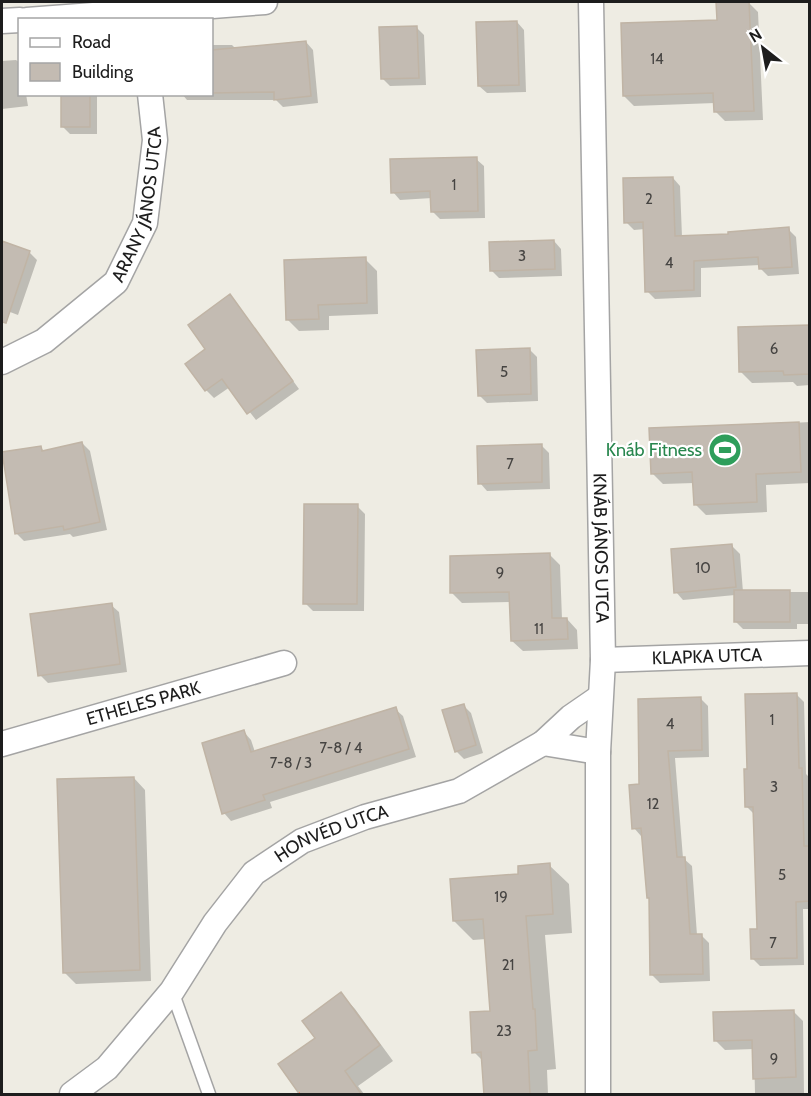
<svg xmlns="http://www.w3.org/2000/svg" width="811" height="1096" font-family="Cabin,sans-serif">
  <rect width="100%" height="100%" fill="#eeece3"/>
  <path fill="#0003" d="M748,2L758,12L763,120L725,121L715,111V103L634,106L624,96L718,22Z
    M517,22L524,30L526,92L487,93L479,86Z
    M417,28L424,35L426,85L390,86L382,78Z
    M306,42L313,50L318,103L283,107L276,100H187L182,94H212V45H232L236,49Z
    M16,60L20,63V94H26L28,106L2,109V61Z
    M62,94H97V134H70L62,126Z
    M476,159L484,166L485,218L440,219L432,211V198L400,200L393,192Z
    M673,178L680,186L682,237L730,235L788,229L796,237L799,274L768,276L761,269L760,265L701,268V297L655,299L647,291L645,229L634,230L626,222Z
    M554,241L561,249L562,276L499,278L491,270Z
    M2,243L29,252L37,260L18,315L2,309Z
    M365,259L377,271L378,314L329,316V330L299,331L287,319Z
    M237,304L299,389L256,420L230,387L214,398L206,390L207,350Z
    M810,326V385L797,386L793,382L752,383L741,372Z
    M529,349L537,357L538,401L487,403L479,395Z
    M810,422V483L766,485L767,512L706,515L695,504L694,483L663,484L652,473L651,430Z
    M82,443L90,451L107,530L73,537L70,534L24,541L16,533L41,448L45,452Z
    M541,445L549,453L550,489L487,491L480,483Z
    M357,506L365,514L364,611H313L305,603Z
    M732,546L740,554L743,592H810V624H797V629H743L735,621V595L683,600L676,592Z
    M549,554L560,565L562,619H567L577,630L578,649L523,651L512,641L511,602L462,603L452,593Z
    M111,605L119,612L127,672L48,683L40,675Z
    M796,694L804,702L806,774L809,777L810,909H803L804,965L760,966L752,958L759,930L755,815L747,807L749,771Z
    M700,698L708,706L709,757L675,758L683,858L692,866L697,935H701L709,943L710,981L660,983L652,975L650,899L644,836H641L634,828L641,785Z
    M464,706L471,713L483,753L464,759L456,751Z
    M395,709L403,716L416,757L270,802L272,808L231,821L224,813L244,732L251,740L255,752Z
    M134,778L145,790L151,981L76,984L64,972Z
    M549,865L569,884L572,933L545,935L556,1069L547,1070L548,1094H485L483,1061L474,1052L491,1013L486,939L473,940L454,921L520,876Z
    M341,994L355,1009L393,1061L358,1086L364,1094H302L317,1038Z
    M793,1011L803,1021L804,1094H755L754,1049L725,1050L716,1041Z"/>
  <path fill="#c3bbb2" stroke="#c0b4a5" stroke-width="1.5" d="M716,2H749L754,111L714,112L713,93L623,96L621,23L717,20Z
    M517,21L519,85L478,86L476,22Z
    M417,26L419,78L381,79L379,27Z
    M306,41L311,96L274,100V92L212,93V50Z
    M61,94H90V127H61Z
    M477,157L478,211L431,212L430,191L391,193L390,159Z
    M673,177L675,236L728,234V232L789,227L792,267L759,269L758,257L694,261V290L645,292L643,222L624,223L623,178Z
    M554,240L555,269L490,271L489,242Z
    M2,241L30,251L6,323L2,322Z
    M366,257L367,303L318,305L319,319L286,320L284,260Z
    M230,294L293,381L247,414L222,379L205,391L185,364L205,349L188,325Z
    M810,325V374L784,375L783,371L739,372L738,327Z
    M530,348L531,394L478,396L476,350Z
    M799,422L801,472L756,474L757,502L694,505L692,472L651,474L649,428Z
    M82,442L100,522L64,530L63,526L15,534L2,452L41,446L42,451Z
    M542,444V482L478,484L477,446Z
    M304,504H358L357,604H303Z
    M732,544L736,587L674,593L671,549Z
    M550,553L552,618H567L568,639L511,641L509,592L450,593V556Z
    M734,590H790V622H734Z
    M112,603L120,664L38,676L30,614Z
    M797,693L799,768H802L804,846H810V901L796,902L797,958L751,959L750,929H757L753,807H745L744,769H747L745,694Z
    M701,697L702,750L668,751L677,857H685L690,934H702L703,974L650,975L649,898H647L641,828L632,829L629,785L639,784L638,699Z
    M464,704L476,745L455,752L442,710Z
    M396,707L409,749L263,795L265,800L222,814L202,743L244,730L251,752Z
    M134,777L140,970L63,973L57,779Z
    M550,863L553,914L526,916L533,1009H535L537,1050L528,1051L530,1095H484L481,1052L472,1053L470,1012L490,1011L483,919L453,921L450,879L518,874V866Z
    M341,992L380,1045L345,1071L362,1095H300L278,1064L315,1038L302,1021Z
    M794,1010L796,1077L753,1079L752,1040L714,1041L713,1012Z"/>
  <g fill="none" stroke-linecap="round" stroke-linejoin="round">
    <g stroke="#a4a4a4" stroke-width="15">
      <path id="service" d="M172,991L209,1094"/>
    </g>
    <g stroke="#a4a4a4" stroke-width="27">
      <g id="minor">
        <path id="s1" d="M591,2L603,660L598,752V1094"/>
        <path d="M27,20L265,2"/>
        <path d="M2,21L20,20"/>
        <path id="s2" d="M2,362L44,341L116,282L145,223L155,140L150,94"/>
        <path id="s3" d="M603,660L810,653"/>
        <path d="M543,743L598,752"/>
        <path id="s4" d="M2,744L284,663"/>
        <path id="s5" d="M72,1094L107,1068L172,991L215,923L254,873L302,841L365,817L459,791L543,743L571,717L600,697"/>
      </g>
    </g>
    <path stroke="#f88b69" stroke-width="4" stroke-dasharray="3 3" stroke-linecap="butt" d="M299,1094H300"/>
    <use href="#service" stroke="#fff" stroke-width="12"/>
    <use href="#minor" stroke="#fff" stroke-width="24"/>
  </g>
  <defs>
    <g id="stadium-disc" transform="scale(1.725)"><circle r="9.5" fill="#2e9e5b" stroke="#fff"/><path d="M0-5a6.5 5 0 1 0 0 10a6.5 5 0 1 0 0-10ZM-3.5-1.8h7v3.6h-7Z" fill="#fff"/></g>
  </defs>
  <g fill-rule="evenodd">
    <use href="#stadium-disc" x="725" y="450"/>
  </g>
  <g text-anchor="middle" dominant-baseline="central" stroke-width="4.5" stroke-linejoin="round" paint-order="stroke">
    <g font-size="15" fill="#464442">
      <text x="657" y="59">14</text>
      <text x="454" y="185">1</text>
      <text x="649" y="199">2</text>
      <text x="522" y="256">3</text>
      <text x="669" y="263">4</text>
      <text x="774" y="349">6</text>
      <text x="504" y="372">5</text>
      <text x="510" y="464">7</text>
      <text x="703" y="568">10</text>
      <text x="500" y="573">9</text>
      <text x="539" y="629">11</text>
      <text x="772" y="720">1</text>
      <text x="670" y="724">4</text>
      <text x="341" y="748">7-8 / 4</text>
      <text x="291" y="763">7-8 / 3</text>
      <text x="774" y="787">3</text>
      <text x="653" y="804">12</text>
      <text x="782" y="875">5</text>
      <text x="501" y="897">19</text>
      <text x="773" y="943">7</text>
      <text x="508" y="965">21</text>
      <text x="504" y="1031">23</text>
      <text x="774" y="1059">9</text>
    </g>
    <g font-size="18" fill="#1d1d1d" stroke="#fff">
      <text stroke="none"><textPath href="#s2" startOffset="222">ARANY JÁNOS UTCA</textPath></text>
      <text stroke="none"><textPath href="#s1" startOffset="546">KNÁB JÁNOS UTCA</textPath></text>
      <text stroke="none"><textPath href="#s3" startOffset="104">KLAPKA UTCA</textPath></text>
      <text stroke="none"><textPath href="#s4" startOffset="147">ETHELES PARK</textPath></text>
      <text stroke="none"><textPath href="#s5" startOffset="376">HONVÉD UTCA</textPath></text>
    </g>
    <g font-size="18" fill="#27864d" stroke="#fff" text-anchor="end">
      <text x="702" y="450">Knáb Fitness</text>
    </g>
  </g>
  <rect width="811" height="1096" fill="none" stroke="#1d1d1d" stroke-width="6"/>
  <rect x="18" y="18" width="195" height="78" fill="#ffffff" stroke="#a5a5a5" stroke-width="1.5"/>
  <rect x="30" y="38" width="30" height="9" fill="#ffffff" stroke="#a5a5a5" stroke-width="1.5"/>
  <text x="72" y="48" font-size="18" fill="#1d1d1d">Road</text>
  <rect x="30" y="63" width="30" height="18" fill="#c3bbb2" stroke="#a5a5a5" stroke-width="1.5"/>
  <text x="72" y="78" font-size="18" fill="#1d1d1d">Building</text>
  <g transform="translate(763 48) rotate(329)" stroke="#ffffff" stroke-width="4.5" paint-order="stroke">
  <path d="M0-4.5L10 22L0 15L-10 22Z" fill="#1d1d1d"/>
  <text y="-9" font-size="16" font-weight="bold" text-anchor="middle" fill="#1d1d1d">N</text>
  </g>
</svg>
